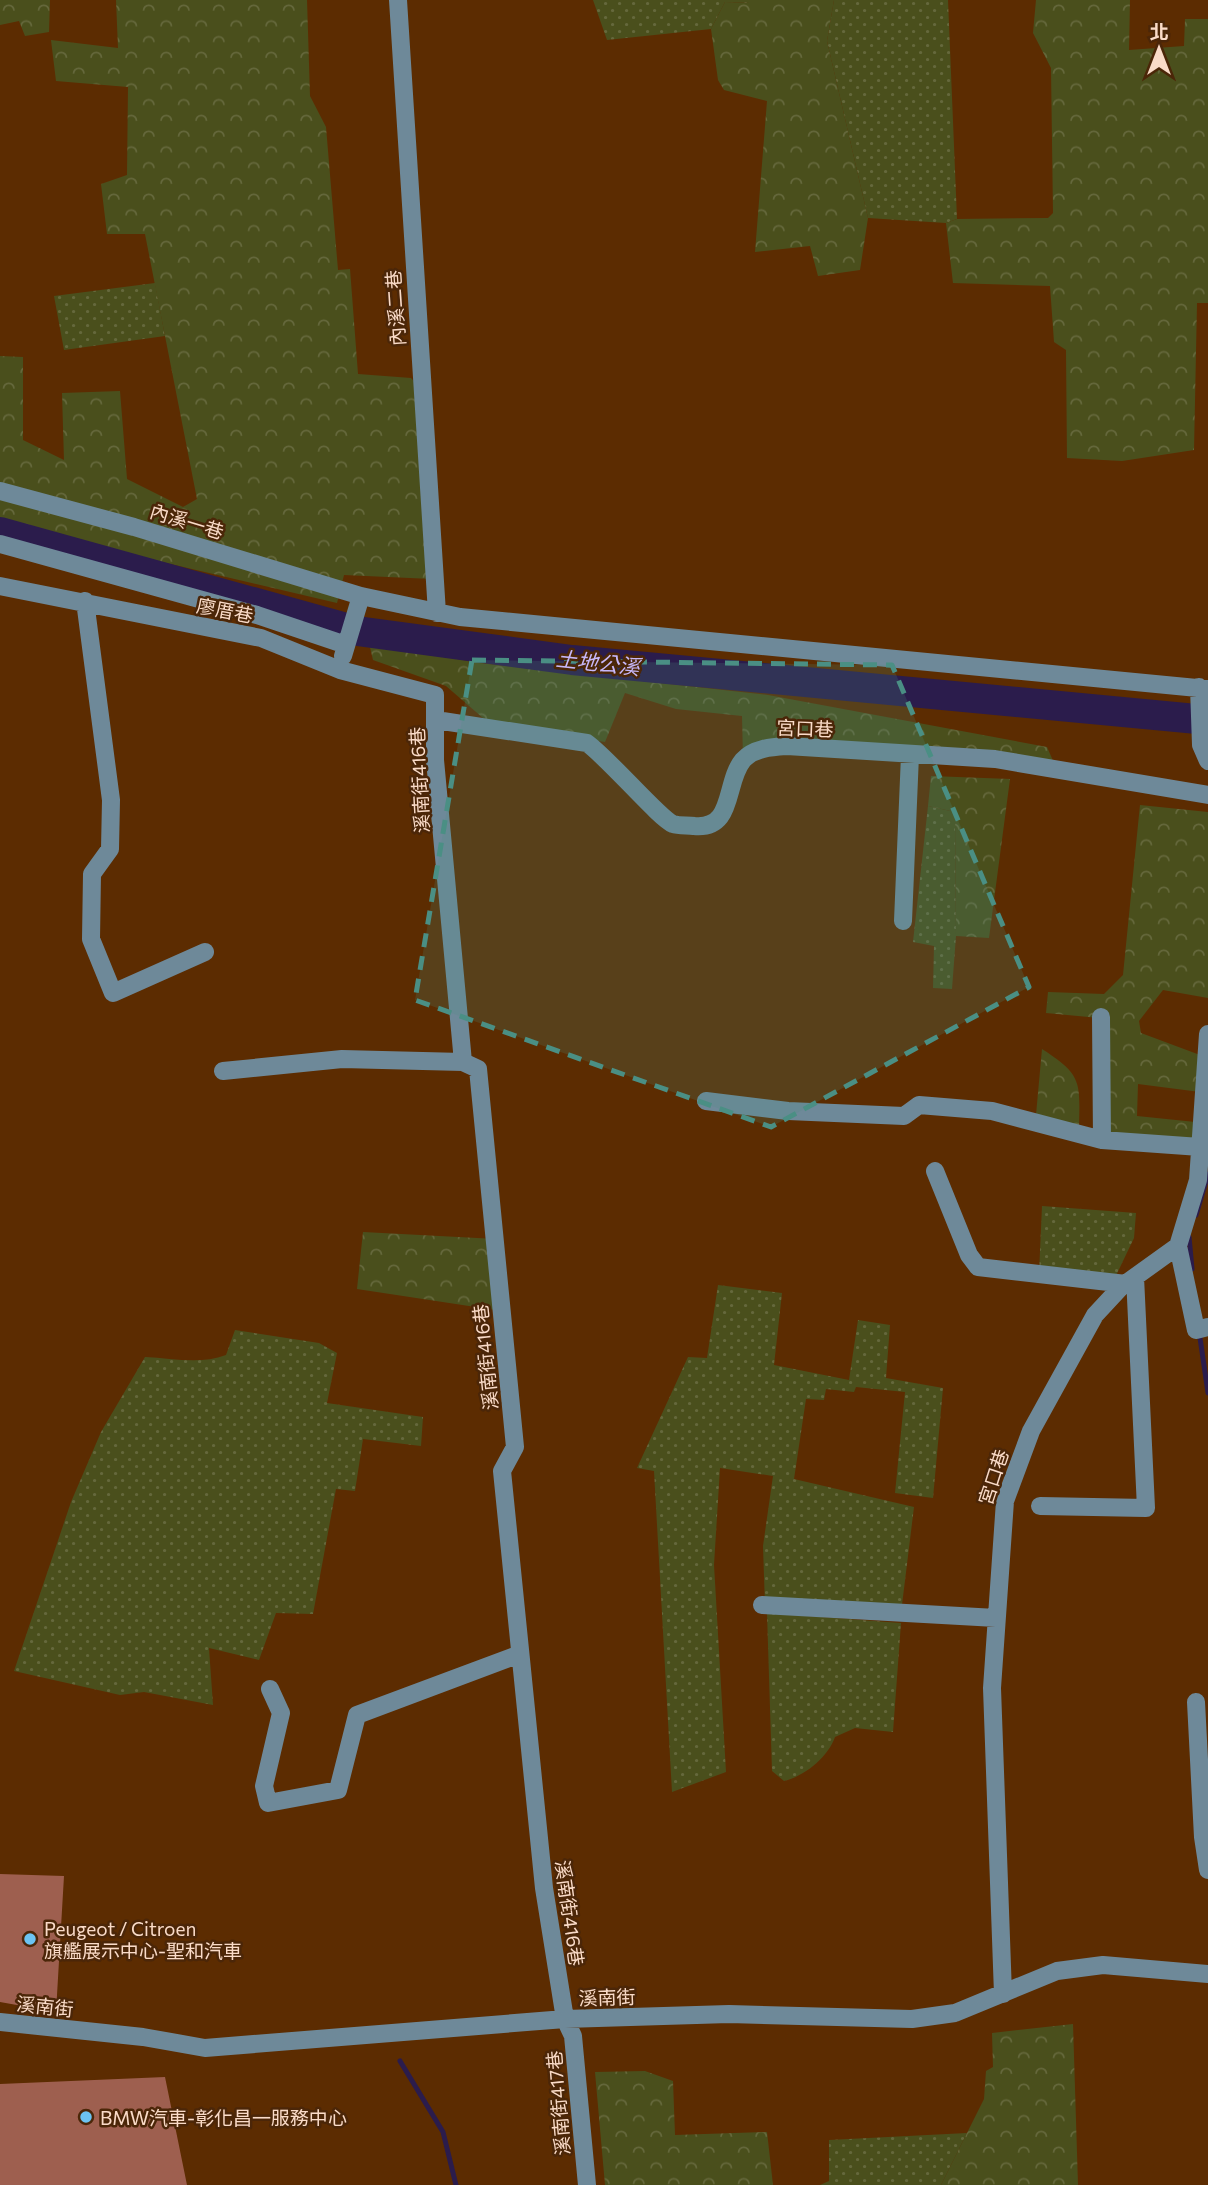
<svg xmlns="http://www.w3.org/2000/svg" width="1208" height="2185" font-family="Commissioner,'Noto Sans TC',sans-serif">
  <defs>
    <pattern id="grass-dots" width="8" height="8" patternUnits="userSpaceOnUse" patternTransform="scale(1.75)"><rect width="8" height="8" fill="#4a4f1c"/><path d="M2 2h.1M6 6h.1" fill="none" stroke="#65683c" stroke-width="1.8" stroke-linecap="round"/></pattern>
    <pattern id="forest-crowns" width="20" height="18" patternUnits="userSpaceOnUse" patternTransform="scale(1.75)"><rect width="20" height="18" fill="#4a4f1c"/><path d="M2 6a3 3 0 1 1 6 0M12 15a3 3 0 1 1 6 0" fill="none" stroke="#65683c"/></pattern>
  </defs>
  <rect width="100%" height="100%" fill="#5c2c01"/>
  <path fill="url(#grass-dots)" d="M593,0H750V3L725,2L711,29L607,40Z
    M834,0H948L957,219L946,223L868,218L827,41Z
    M155,283L165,336L64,350L54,296Z
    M928,806L955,812L956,936L952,989L933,988L934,946L913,942Z
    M1042,1206L1136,1213L1134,1238L1112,1284L1039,1274Z
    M718,1285L782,1293L774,1365L849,1380L858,1320L890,1325L886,1378L943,1388L933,1498L895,1493L905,1392L856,1387L854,1392L826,1389L824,1400L806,1399L794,1479L914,1507L901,1613L765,1606L763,1546L773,1476L720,1468L714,1565L726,1772L672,1792L654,1471L637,1468L688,1357L707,1358Z
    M235,1330L319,1343L337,1353L327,1403L423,1417L421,1446L363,1439L355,1491L336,1489L313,1614L276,1613L259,1660L209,1648L213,1705L144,1692L120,1695L14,1671L71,1502L101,1432L145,1357C172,1358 200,1365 226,1355Z
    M767,1613L901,1623L893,1732L855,1728L835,1737C828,1757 805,1776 784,1781L772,1771Z
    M967,2133L941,2185H820L829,2181V2140Z"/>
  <path fill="url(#forest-crowns)" d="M0,0H50L49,32L25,36L19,21L0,25Z
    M116,0H307L310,96L326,127L338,270L350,269L358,374L411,378L423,391L432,579L344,575L337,603L0,524V356L23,357V440L64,460L62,393L120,391L127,479L183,507L197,499L145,234H107L101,184L127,175L128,87L56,81L51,40L118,48Z
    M750,0H834L827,41L868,218L860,270L818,276L810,246L755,252L767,101L724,90L718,80L711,29L725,2L749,3Z
    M1036,0H1130L1129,50L1184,46L1185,19H1208V303H1197L1194,450L1122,461L1067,458L1066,350L1054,342L1050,286L953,283L946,223L957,219L1048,218L1053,213L1051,68L1033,33Z
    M369,643L479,663L768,695L1047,747L1054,763L786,738L743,758L742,716L676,709L625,693L605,742L503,727L483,718L446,686L373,660Z
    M931,776L1010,779L989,938L956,936L955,812L928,806Z
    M1140,805L1208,812V998L1163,990L1139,1021L1141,1033L1208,1058V1093L1138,1084L1137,1116L1205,1123L1203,1140L1109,1136L1110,1092L1104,1068L1110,1019L1046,1013L1048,992L1104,994L1123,975Z
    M1042,1049C1082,1075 1080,1081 1079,1127L1036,1115Z
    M363,1232L496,1239L502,1311L357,1289Z
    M1073,2024L1078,2185H941L984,2099L986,2071L993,2067L992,2033Z
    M645,2071L673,2081L675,2135L767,2132L773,2185H605L595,2072Z"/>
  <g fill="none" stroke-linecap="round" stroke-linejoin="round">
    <path stroke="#2b1c4c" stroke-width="5" d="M1196,1215L1208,1174
      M1189,1237L1192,1269
      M1199,1331L1208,1393
      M400,2061L443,2132L456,2185"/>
    <path stroke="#2b1c4c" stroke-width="30" d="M0,532L357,631L572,660L1208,720"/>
  </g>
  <path fill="#9e5f4f" d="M0,1874L64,1876L56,2012L0,2002Z
    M165,2077L187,2185H0V2084Z"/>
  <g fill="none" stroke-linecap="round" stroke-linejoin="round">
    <path stroke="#6e8999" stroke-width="18" d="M398,0L437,613
      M0,491L134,527L361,596L460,617L1208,689
      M0,544L257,615L346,645
      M0,586L261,638L340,670L435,695V760L463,1062L478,1069L515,1447L502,1471L544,1888L565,2019L573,2036L587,2185
      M85,601L111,800L110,849L92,874L91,939L113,993L205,952
      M343,656L361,596
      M1199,687L1201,745L1208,761
      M436,720L587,743C608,758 660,819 673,824C679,826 688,825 694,826C735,830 724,783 743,760C754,748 772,747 787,746L995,759L1208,795
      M903,921L910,755
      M1101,1017L1102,1140
      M223,1071L342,1059L463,1062
      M706,1101L788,1111L904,1116L919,1105L992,1111L1102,1140L1200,1147
      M935,1171L969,1255L978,1267L1126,1284
      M1178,1246L1196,1330L1208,1327
      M1040,1506L1146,1508L1135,1277
      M762,1605L996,1618
      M270,1689L281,1713L264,1786L268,1803L338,1790L357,1715L520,1654
      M1196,1702L1203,1837L1208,1870
      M1003,1994L992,1688L1005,1501L1031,1431L1095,1315L1121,1287L1178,1246L1198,1180L1208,1034
      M0,2022L143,2037L205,2048L565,2019L729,2014L912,2019L955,2013L1057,1971L1103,1965L1208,1974"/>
  </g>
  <path fill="#4a8f84" fill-opacity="0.2" stroke="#4a8f84" stroke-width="5" stroke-dasharray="14 9" stroke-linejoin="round" d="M472,660L892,665L1029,987L771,1127L415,1000Z"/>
  <g fill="#6cc3f2" stroke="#4b2608" stroke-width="2.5">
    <circle cx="30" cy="1939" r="7"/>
    <circle cx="86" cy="2117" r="7"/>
  </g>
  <g text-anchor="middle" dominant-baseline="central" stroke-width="5" stroke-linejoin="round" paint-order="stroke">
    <g font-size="19" fill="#fadbc8" stroke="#4b2608">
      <text transform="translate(395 308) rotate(-94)">內溪二巷</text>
      <text transform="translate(187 521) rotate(17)">內溪一巷</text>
      <text transform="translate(225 610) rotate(11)">廖厝巷</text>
      <text transform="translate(805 728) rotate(2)">宮口巷</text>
      <text transform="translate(419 780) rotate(-93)">溪南街416巷</text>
      <text transform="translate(485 1357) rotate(-96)">溪南街416巷</text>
      <text transform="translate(993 1477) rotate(-72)">宮口巷</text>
      <text transform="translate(570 1913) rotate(82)">溪南街416巷</text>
      <text transform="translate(607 1997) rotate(-2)">溪南街</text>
      <text transform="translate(45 2006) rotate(6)">溪南街</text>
      <text transform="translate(558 2103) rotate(-95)">溪南街417巷</text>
    </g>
    <g font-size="19" fill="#fadbc8" stroke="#4b2608" text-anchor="start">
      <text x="44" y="1928">Peugeot / Citroen<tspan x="44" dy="22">旗艦展示中心-聖和汽車</tspan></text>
      <text x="100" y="2117">BMW汽車-彰化昌一服務中心</text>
    </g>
    <g font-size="21" font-style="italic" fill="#c7b8fa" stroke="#4b2608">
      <text transform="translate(598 662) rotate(6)">土地公溪</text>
    </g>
  </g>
  <g transform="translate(1159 49)" stroke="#4b2608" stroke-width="5" paint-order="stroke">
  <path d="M0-5L12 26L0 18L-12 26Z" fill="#fadbc8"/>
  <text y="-10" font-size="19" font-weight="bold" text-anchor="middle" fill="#fadbc8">北</text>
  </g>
</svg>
